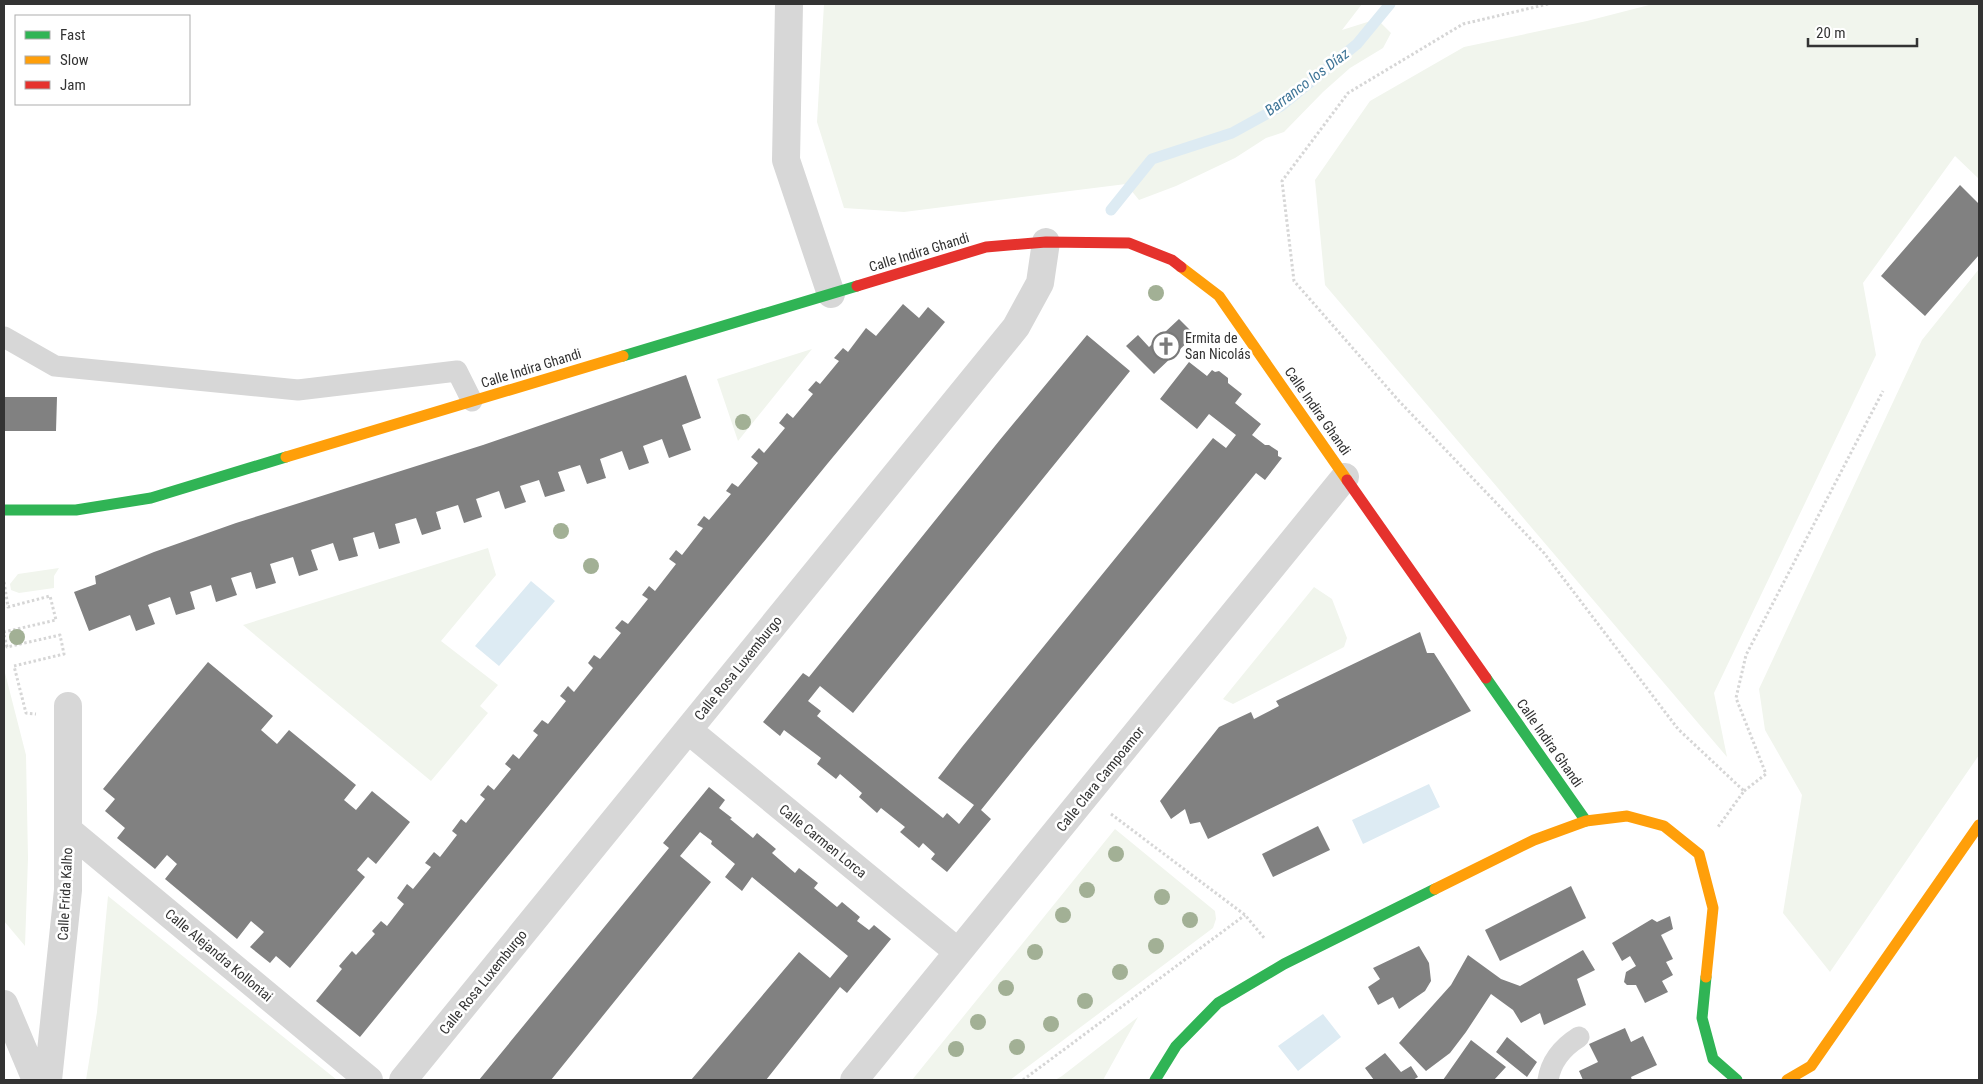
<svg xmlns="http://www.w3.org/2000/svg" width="1983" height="1084" font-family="'Roboto Condensed',sans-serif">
  <rect width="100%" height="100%" fill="#fff"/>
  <path fill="#f1f5ed" d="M824,4H1362L1342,30L1377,19L1391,33L1383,48L1350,68L1323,92L1284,132L1266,138L1235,158L1176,186L1139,200L1126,184L904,212L844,208L817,122Z
    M1653,4H1979V179L1955,156L1863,283L1876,355L1714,693L1727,757L1325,285L1315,180L1370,101L1464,47L1587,21Z
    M1979,269V755L1830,972L1783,913L1802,795L1765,730L1759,689L1922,340Z
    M812,349L738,441L717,379Z
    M488,548L496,575L441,641L498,685L480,706L488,713L431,781L243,625Z
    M59,568L54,576V588L19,593L11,590L10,584L18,574Z
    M1314,587L1332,599L1347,638L1344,647L1233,704L1223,699Z
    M4,669L26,755L28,858L25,946L4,921Z
    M1115,829L1215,911L1216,919L1213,928L1010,1080H912Z
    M108,896L337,1080H86L97,1012Z
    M1138,1017L1103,1080H1055L1062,1076Z"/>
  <path fill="#ddebf3" d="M531,581L555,601L499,666L475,646Z
    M1429,784L1440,807L1363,844L1352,820Z
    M1323,1014L1341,1037L1298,1071L1278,1046Z"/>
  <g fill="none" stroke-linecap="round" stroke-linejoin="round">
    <path stroke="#ddebf3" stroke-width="11" d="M1111,210L1152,159L1232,133L1281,106L1357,44L1390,4"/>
  </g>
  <path fill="#818181" d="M1960,185L1979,204V255L1925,316L1881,276Z
    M903,304L919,318L928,307L945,322L828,463L360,1037L316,1001L342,969L339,966L352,951L356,955L375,934L372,931L381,921L387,926L404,904L397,898L407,884L413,889L431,867L425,863L434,852L440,857L457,835L452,831L461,819L466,823L485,799L480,795L488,785L494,790L511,769L505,764L513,754L519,759L538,735L533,731L542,720L548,724L566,701L560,696L568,686L574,692L593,668L588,663L594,655L600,659L621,633L615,628L622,620L628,624L648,599L642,595L649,586L655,591L676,564L669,559L676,550L682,555L703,528L697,525L704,516L709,520L731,494L726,491L732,483L738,487L758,463L751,457L759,448L764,453L785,428L779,423L787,413L793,418L813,394L808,390L816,381L820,384L839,361L834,358L843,348L848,352L866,328L876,336Z
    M1179,319L1195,335L1154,374L1126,346L1138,335L1149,347Z
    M1087,335L1130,371L853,713L820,686L808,701L821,711L817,716L943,818L947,813L959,824L974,805L938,778L962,747L1213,438L1226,448L1236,435L1209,414L1197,429L1160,399L1189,362L1207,376L1212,370L1215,372L1219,371L1228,378V383L1242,394L1235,403L1261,424L1252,435L1265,445H1269L1278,451V456L1282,458L1265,480L1256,473L1030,749L981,810L991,819L947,872L931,859L935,854L923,843L919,848L900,832L905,827L881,808L877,813L859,797L862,793L840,774L836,779L817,764L821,758L784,730L780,736L763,722L803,673L809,677L999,441Z
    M686,375L701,418L682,425L691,450L669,458L662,439L643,446L649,463L629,470L622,451L600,459L606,478L587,484L580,465L558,472L565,491L545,497L539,480L520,486L526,502L505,509L499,491L476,499L482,517L464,523L458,505L436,512L441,529L422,535L416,518L395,524L400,543L379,549L374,532L353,538L358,556L339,561L333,543L311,550L318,570L299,576L293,557L270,564L276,583L256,589L251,572L231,578L237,595L216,602L211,585L190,592L195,609L176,615L170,597L148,605L155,624L136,631L130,615L89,631L74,592L96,584L95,576L154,552L236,523L483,445Z
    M4,397H57L56,431H4Z
    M1420,632L1427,653H1434L1471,711L1208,839L1200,822L1190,824L1185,809L1171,819L1160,801L1219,727L1251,712L1254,719L1279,706L1276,701Z
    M208,662L273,716L261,730L277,744L289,730L356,785L344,800L356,810L372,791L410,822L376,864L368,857L357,870L365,877L290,968L276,956L270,963L250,947L264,932L251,921L237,939L165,879L177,864L167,855L155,869L117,838L125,828L105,811L115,799L103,789Z
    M709,787L725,800L719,808L732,818L730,819L753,838L757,833L776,849L772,853L795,873L799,868L818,883L814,888L837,907L842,902L860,917L857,921L869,930L874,925L891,939L847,993L840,987L766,1080H691L799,952L830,978L848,956L752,877L742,891L725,877L735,864L711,844L712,841L700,832L680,856L711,882L551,1080H479L669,848L663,843Z
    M1318,826L1330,850L1273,877L1262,854Z
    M1571,886L1586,918L1500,961L1485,930Z
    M1670,916L1673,929L1661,935L1673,959L1666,962L1673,975L1662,981L1668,992L1645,1003L1636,985H1627L1624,982L1626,972L1636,966L1630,956L1622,961L1612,943L1652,919L1657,922Z
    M1419,946L1429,963L1431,981L1425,991L1399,1009L1393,997L1378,1005L1368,987L1380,979L1373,968Z
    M1583,950L1595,970L1577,979L1586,1005L1544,1025L1540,1013L1521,1023L1513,1010L1491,994L1466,1032L1450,1053L1426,1071L1399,1043L1451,985L1468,955L1501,979L1520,986Z
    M1625,1028L1631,1042L1643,1036L1657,1065L1631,1077L1632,1080H1583L1579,1071L1598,1062L1589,1044Z
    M1507,1037L1537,1062L1527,1077L1496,1052Z
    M1471,1040L1506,1067L1494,1080H1443Z
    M1385,1053L1401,1072L1411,1066L1418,1077L1413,1080H1374L1365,1068Z"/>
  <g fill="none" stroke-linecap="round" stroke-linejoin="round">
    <path stroke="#d6d6d6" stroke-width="3" stroke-dasharray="2.5 2.5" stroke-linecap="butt" d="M1548,4L1463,24L1348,93L1282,181L1294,281L1399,401L1544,553L1678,729L1744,791L1718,827
      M4,582L8,607L50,596L56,620L4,632
      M4,635L7,647L60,635L64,654L14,666L26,713L36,714
      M1744,791L1766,774L1736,698L1746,655L1883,391
      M1111,814L1245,915L1265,939
      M1023,1080L1245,915"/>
    <path stroke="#d7d7d7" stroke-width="21" d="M4,337L55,366L298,390L457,371L472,401
      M1548,1080C1551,1061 1563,1047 1579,1037"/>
    <path stroke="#d7d7d7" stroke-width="28" d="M789,4L786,160L831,294
      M688,730L958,952
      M68,830L369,1080
      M4,1004L36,1080
      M48,1080L68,890V706
      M403,1080L1016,327L1040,283L1046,242
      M854,1080L1345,477"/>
    <path stroke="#30b455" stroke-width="11" d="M623,356L857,286
      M4,510H76L151,498L286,457
      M1486,678L1586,821
      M1706,977L1702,1018L1713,1059L1737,1080
      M1155,1080L1176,1046L1218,1003L1284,964L1435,889"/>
    <path stroke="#ff9f0a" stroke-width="11" d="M1181,267L1219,296L1347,480
      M286,457L623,356
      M1435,889L1534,840L1586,821L1627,816L1664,826L1699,854L1713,908L1706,977
      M1787,1080L1811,1066L1979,825"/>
    <path stroke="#e5322d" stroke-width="11" d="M857,286L986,247L1046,242L1129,243L1172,260L1181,267
      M1347,480L1486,678"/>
  </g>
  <g fill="#a2b095">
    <circle cx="1156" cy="293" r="8"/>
    <circle cx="743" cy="422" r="8"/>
    <circle cx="561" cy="531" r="8"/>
    <circle cx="591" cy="566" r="8"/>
    <circle cx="17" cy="637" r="8"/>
    <circle cx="1116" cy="854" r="8"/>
    <circle cx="1087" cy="890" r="8"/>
    <circle cx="1162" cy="897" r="8"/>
    <circle cx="1063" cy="915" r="8"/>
    <circle cx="1190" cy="920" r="8"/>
    <circle cx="1156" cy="946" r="8"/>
    <circle cx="1035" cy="952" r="8"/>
    <circle cx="1120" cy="972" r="8"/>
    <circle cx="1006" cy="988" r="8"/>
    <circle cx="1085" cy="1001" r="8"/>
    <circle cx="978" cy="1022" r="8"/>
    <circle cx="1051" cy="1024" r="8"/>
    <circle cx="1017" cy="1047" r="8"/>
    <circle cx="956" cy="1049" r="8"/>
  </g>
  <defs>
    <g id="church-ring" transform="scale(1.4375)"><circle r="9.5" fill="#fff" stroke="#7a7a7a" stroke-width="1.5"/><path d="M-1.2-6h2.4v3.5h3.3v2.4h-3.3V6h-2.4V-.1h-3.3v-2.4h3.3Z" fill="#7a7a7a"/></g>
  </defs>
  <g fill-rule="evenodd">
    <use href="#church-ring" x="1166" y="346"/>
  </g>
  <g text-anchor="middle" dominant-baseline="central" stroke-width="5" stroke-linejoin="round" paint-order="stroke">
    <g font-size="14" fill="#333" stroke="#fff">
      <text transform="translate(919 252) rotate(-17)">Calle Indira Ghandi</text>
      <text transform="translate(531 368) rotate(-17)">Calle Indira Ghandi</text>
      <text transform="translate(1318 411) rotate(55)">Calle Indira Ghandi</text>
      <text transform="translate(738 668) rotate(-51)">Calle Rosa Luxemburgo</text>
      <text transform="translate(1550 743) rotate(55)">Calle Indira Ghandi</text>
      <text transform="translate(1100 779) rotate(-51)">Calle Clara Campoamor</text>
      <text transform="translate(823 841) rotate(39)">Calle Carmen Lorca</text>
      <text transform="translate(65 894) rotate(-87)">Calle Frida Kalho</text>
      <text transform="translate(219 955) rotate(40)">Calle Alejandra Kollontai</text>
      <text transform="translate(483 982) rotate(-51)">Calle Rosa Luxemburgo</text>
    </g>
    <g font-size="14" fill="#333" stroke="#fff" text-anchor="start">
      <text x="1185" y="338">Ermita de<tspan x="1185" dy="16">San Nicolás</tspan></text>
    </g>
    <g font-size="15" font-style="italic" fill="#3f7597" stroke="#fff">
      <text transform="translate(1307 82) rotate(-37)">Barranco los Díaz</text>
    </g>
  </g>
  <rect width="1983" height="1084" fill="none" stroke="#333333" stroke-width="10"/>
  <rect x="15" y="15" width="175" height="90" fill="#ffffff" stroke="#adadad"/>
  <rect x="25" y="31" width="25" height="8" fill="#30b455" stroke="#adadad"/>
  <text x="60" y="40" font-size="15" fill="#333333">Fast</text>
  <rect x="25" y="56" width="25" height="8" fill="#ff9f0a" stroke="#adadad"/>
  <text x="60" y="65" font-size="15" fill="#333333">Slow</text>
  <rect x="25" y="81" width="25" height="8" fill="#e5322d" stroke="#adadad"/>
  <text x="60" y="90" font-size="15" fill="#333333">Jam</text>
  <path d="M1808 38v8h109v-8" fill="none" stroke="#333333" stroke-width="2.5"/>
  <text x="1816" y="38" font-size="15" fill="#333333" stroke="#ffffff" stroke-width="4" paint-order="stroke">20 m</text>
</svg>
